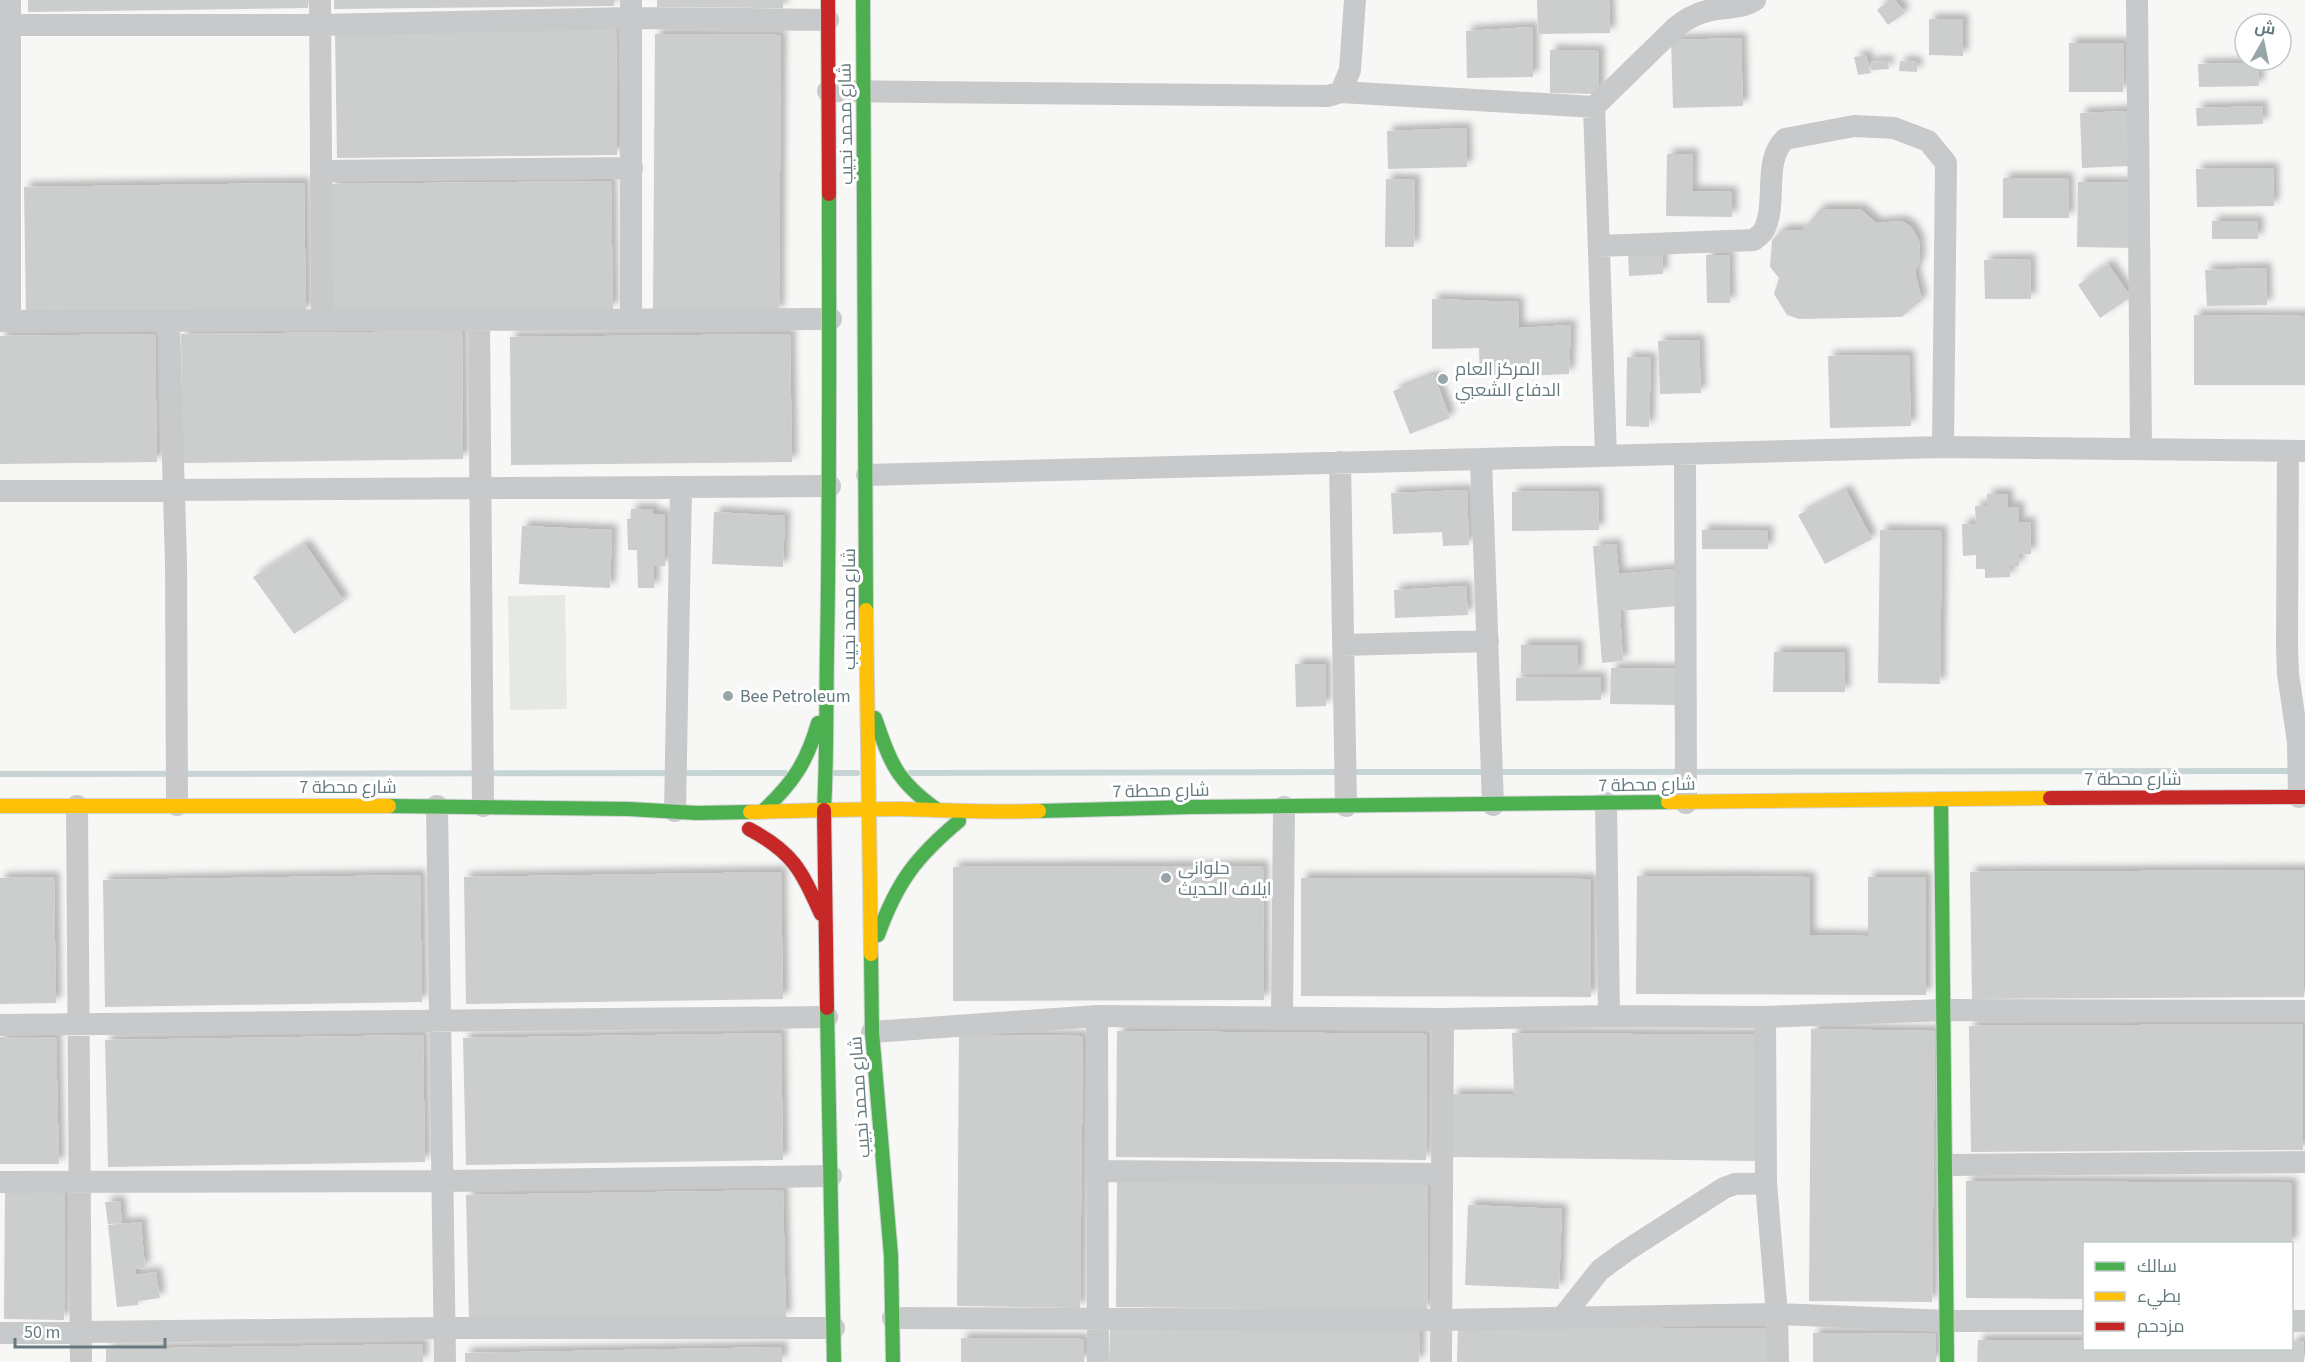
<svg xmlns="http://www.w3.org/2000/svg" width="2305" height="1362" font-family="'Source Sans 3',Cairo,sans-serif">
  <defs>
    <filter id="shadow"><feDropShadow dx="5.5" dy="-5.5" stdDeviation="3" flood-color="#0004"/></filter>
  </defs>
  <rect width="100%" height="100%" fill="#f7f7f6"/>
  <path fill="#e6e8e3" d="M565,595L567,709L510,710L508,596Z"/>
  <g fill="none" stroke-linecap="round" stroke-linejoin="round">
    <path stroke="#c7d4d4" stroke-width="6" d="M1351,772H1487
      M1498,772L2294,771
      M835,773H857
      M910,773L1340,772
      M0,774L785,773"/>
  </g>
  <path fill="#cccece" filter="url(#shadow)" d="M28,0H308V8L28,12Z
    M334,0H614V6L334,9Z
    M657,0H783V8L657,7Z
    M1537,0H1609L1610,33L1538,34Z
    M1890,0H1895L1905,13L1888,25L1877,10Z
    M1929,19H1963V56L1929,55Z
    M616,27L617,155L337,158L335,30Z
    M1533,27V77L1467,78L1466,31Z
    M655,34L781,35L779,312L653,310Z
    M1741,38L1743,106L1673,108L1671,40Z
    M2069,43H2124L2123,92H2069Z
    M1550,50L1599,51V94L1550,93Z
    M1866,55L1871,73L1858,75L1854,57Z
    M1888,61L1889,69L1871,70L1870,62Z
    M1900,61L1917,62V72L1899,71Z
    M2258,63L2259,86L2199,87L2198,64Z
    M2262,106L2263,124L2197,126L2196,108Z
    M2127,111L2129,166L2082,168L2080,113Z
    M1466,128L1467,167L1388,169L1387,131Z
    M1667,154H1693L1692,191L1732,192V217L1666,216Z
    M2273,168L2274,206L2197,207L2196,169Z
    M2003,178H2068L2069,218H2003Z
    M1386,179L1415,180L1414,247H1385Z
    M611,181L613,309L332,312L330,184Z
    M2078,182L2136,183L2135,248L2077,247Z
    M304,183L306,312L26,315L24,187Z
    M1820,209H1860L1876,223L1902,221L1912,228L1919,241L1920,260L1915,272L1922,300L1902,317L1799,319L1787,315L1774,294L1779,278L1770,267L1772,240L1782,230H1803Z
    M2212,221H2258V239H2212Z
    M1662,251L1663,274L1629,276L1628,253Z
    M1706,255H1729L1730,303H1707Z
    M2030,259L2031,299H1985L1984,260Z
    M2108,264L2131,297L2100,318L2078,285Z
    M2266,268L2267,305L2207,306L2205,270Z
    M1432,299L1518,302L1519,328L1571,325L1569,374L1480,378L1479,348L1432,349Z
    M2194,315L2305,316V385H2194Z
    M462,331L463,459L183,463L181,334Z
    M155,334L157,462L0,464V336Z
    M790,334L792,462L511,465L510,337Z
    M1699,340L1701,393L1660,394L1658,341Z
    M1909,355L1911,426L1830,428L1828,356Z
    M1627,357L1651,358L1649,427L1626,426Z
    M1434,375L1450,418L1410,434L1393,391Z
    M1467,490L1469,545L1443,546L1442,532L1393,534L1391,493Z
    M1846,490L1872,539L1825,564L1798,515Z
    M1598,491L1599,530L1512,531V492Z
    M1987,494H2008V507H2019V523L2030,522L2031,554H2019V566H2010V577L1985,578V569H1976V555L1963,556L1962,524H1976L1975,506H1987Z
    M631,509H653V514H665V566H654V588H638L637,550H628L627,519H631Z
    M714,512L785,516L783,567L712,564Z
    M522,526L612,530L610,588L519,584Z
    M1702,530L1768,531V549H1702Z
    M1880,530L1942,531L1940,684L1878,683Z
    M305,544L344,601L294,634L253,577Z
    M1616,544L1619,574L1674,569L1677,606L1620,611L1623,661L1602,663L1593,546Z
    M1466,586L1468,615L1395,618L1394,590Z
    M1521,645H1578V673H1521Z
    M1774,652H1844L1845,692H1773Z
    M1295,664H1325L1326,706L1296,707Z
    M1611,668L1680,669V705L1610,704Z
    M1601,677V700L1516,701V678Z
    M1263,866L1264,1000L953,1001V867Z
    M2304,870V997L1972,999L1970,872Z
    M781,872L783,999L466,1004L464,877Z
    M420,875L422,1002L105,1007L103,880Z
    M1637,876L1810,877V935L1868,936V877H1926V995L1636,994Z
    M54,877L56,1003L0,1004V878Z
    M1301,878L1591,879V997L1301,996Z
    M2303,1024V1150L1971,1152L1969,1026Z
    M1811,1029L1935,1031L1932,1302L1809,1301Z
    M1117,1031L1427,1034L1426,1160L1116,1157Z
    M781,1033L783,1160L466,1165L463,1038Z
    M1512,1033L1758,1035L1757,1161L1452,1157V1094L1514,1095Z
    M423,1035L425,1162L108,1167L105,1040Z
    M959,1035L1083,1036L1080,1308L957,1306Z
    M0,1037H56L59,1164H0Z
    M1966,1181L2292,1183V1244H2084V1299L1966,1298Z
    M1117,1182L1428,1185L1427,1311L1116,1307Z
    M783,1190L786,1317L469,1322L466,1195Z
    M5,1192L65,1193L64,1320L4,1319Z
    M120,1201L122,1223L108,1224L105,1202Z
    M1468,1205L1562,1209L1559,1289L1465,1285Z
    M141,1222L145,1268L135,1269L136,1275L156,1272L160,1298L138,1301V1305L117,1307L108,1225Z
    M1110,1325L1420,1328L1419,1362H1109Z
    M1458,1326L1768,1329V1362H1457Z
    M1813,1333L1936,1334V1362H1813Z
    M961,1338L1084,1339V1362H961Z
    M1978,1340H2084V1348H2292V1341H2304V1362H1977Z
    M423,1344V1362H106V1349Z
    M782,1347V1362H465V1353Z"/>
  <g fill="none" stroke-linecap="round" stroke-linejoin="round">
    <g stroke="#d2d3d3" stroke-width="16">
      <path id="fast" d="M863,0L866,610
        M875,718C891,764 896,780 936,809
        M1941,800L1947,1362
        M389,806L629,809L697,813L750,812
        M824,810C827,757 826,704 827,650C830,498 829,346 829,194
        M763,811C793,783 807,762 818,723
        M1039,811L1190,807L1668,802
        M878,935C897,882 916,857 959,821
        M871,954L872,1032L891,1256L893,1362
        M827,1008L834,1362"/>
    </g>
    <g stroke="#d2d3d3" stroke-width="16">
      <path id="slow" d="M866,610L871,954
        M1668,802L2050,798
        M0,806H389
        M750,812C800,811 851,809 901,809C947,810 993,813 1039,811"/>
    </g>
    <g stroke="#d2d3d3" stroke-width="16">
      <path id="jam" d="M828,0L829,194
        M2050,798L2305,797
        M824,810L827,1008
        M749,829C793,852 801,870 821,914"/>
    </g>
    <path stroke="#c7c9ca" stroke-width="22" d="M320,0L322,319
      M631,0V319
      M2137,0L2141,448
      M0,25H320L631,18L828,20
      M828,91L1328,96L1341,92L1350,70L1355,0
      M1341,92L1594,107L1676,27C1686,19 1695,14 1707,11C1723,7 1742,9 1755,0
      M1594,107L1606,455
      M321,171L632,168
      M1599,246L1754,240C1757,237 1762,234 1764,230C1778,202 1762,162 1785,139L1854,126L1894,128L1928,141L1946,163L1943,447
      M479,319L483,806
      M0,321L831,319
      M10,322V0
      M169,322L176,564L177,805
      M2288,451L2287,646L2288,674L2298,742L2299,797
      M1685,454L1686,803
      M1340,462L1346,806
      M867,475L1481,459
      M0,491L830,486
      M1343,645L1488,641
      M1606,803L1609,1016
      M1493,805L1481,459L1943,447L2305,451
      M77,806L81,1362
      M437,806L445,1362
      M675,811L681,487
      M1097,1016L1098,1362
      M1765,1017L1766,1183L1777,1314L1778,1362
      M1282,1018L1284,807
      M0,1025L827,1017
      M872,1032L1097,1016L1443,1019L1609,1016L1765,1017L1943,1010L2305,1011
      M1946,1165L2305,1162
      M1098,1171L1442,1174
      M0,1182L442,1181L831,1176
      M893,1318L1441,1320L1777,1314L1947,1321H2084
      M1561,1319L1600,1270L1626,1251L1724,1188L1735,1184L1766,1183
      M2292,1321H2305
      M0,1333L445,1328H834
      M1441,1362L1443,1019"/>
    <use href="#fast" stroke="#4caf50" stroke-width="14"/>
    <use href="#slow" stroke="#ffc107" stroke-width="14"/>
    <use href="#jam" stroke="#c62828" stroke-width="14"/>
  </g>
  <g fill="#97a6a9" stroke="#fff" stroke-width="2">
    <circle cx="1443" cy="379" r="6"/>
    <circle cx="728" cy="696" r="6"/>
    <circle cx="1166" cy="878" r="6"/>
  </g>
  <g text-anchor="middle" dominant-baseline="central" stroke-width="6" stroke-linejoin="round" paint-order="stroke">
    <g font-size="18" fill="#647a7f" stroke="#fff">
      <text transform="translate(846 124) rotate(-91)">شارع محمد نجيب</text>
      <text transform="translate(849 609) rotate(-90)">شارع محمد نجيب</text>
      <text x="2133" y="779">شارع محطة 7</text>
      <text transform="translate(1647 785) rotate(-1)">شارع محطة 7</text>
      <text x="348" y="787">شارع محطة 7</text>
      <text transform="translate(1161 791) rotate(-1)">شارع محطة 7</text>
      <text transform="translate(860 1097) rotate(-94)">شارع محمد نجيب</text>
    </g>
    <g font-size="18" fill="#647a7f" stroke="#fff" text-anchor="start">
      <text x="1455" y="369">المركز العام<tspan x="1455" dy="21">الدفاع الشعبي</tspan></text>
      <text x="740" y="696">Bee Petroleum</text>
      <text x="1178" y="868">حلواني<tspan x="1178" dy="21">ايلاف الحديث</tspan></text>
    </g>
  </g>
  <rect x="2083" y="1242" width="210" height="108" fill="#ffffff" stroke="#c1cacc" stroke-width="1.5"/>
  <rect x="2095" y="1262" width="30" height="9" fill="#4caf50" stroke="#c1cacc" stroke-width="1.5"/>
  <text x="2137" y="1272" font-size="18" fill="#647a7f">سالك</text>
  <rect x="2095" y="1292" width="30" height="9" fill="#ffc107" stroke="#c1cacc" stroke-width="1.5"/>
  <text x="2137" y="1302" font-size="18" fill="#647a7f">بطيء</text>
  <rect x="2095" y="1322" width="30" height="9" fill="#c62828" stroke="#c1cacc" stroke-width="1.5"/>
  <text x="2137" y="1332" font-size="18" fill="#647a7f">مزدحم</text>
  <g transform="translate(2263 42) rotate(9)"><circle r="28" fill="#ffffff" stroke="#c1cacc" stroke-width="1.5"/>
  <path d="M0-4.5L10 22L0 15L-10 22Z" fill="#97a6a9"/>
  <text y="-9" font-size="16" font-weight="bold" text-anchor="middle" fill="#647a7f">ش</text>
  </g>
  <path d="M15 1338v9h150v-9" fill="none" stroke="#647a7f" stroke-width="3"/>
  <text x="24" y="1338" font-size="18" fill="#647a7f" stroke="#ffffff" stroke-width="4.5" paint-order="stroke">50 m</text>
</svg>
